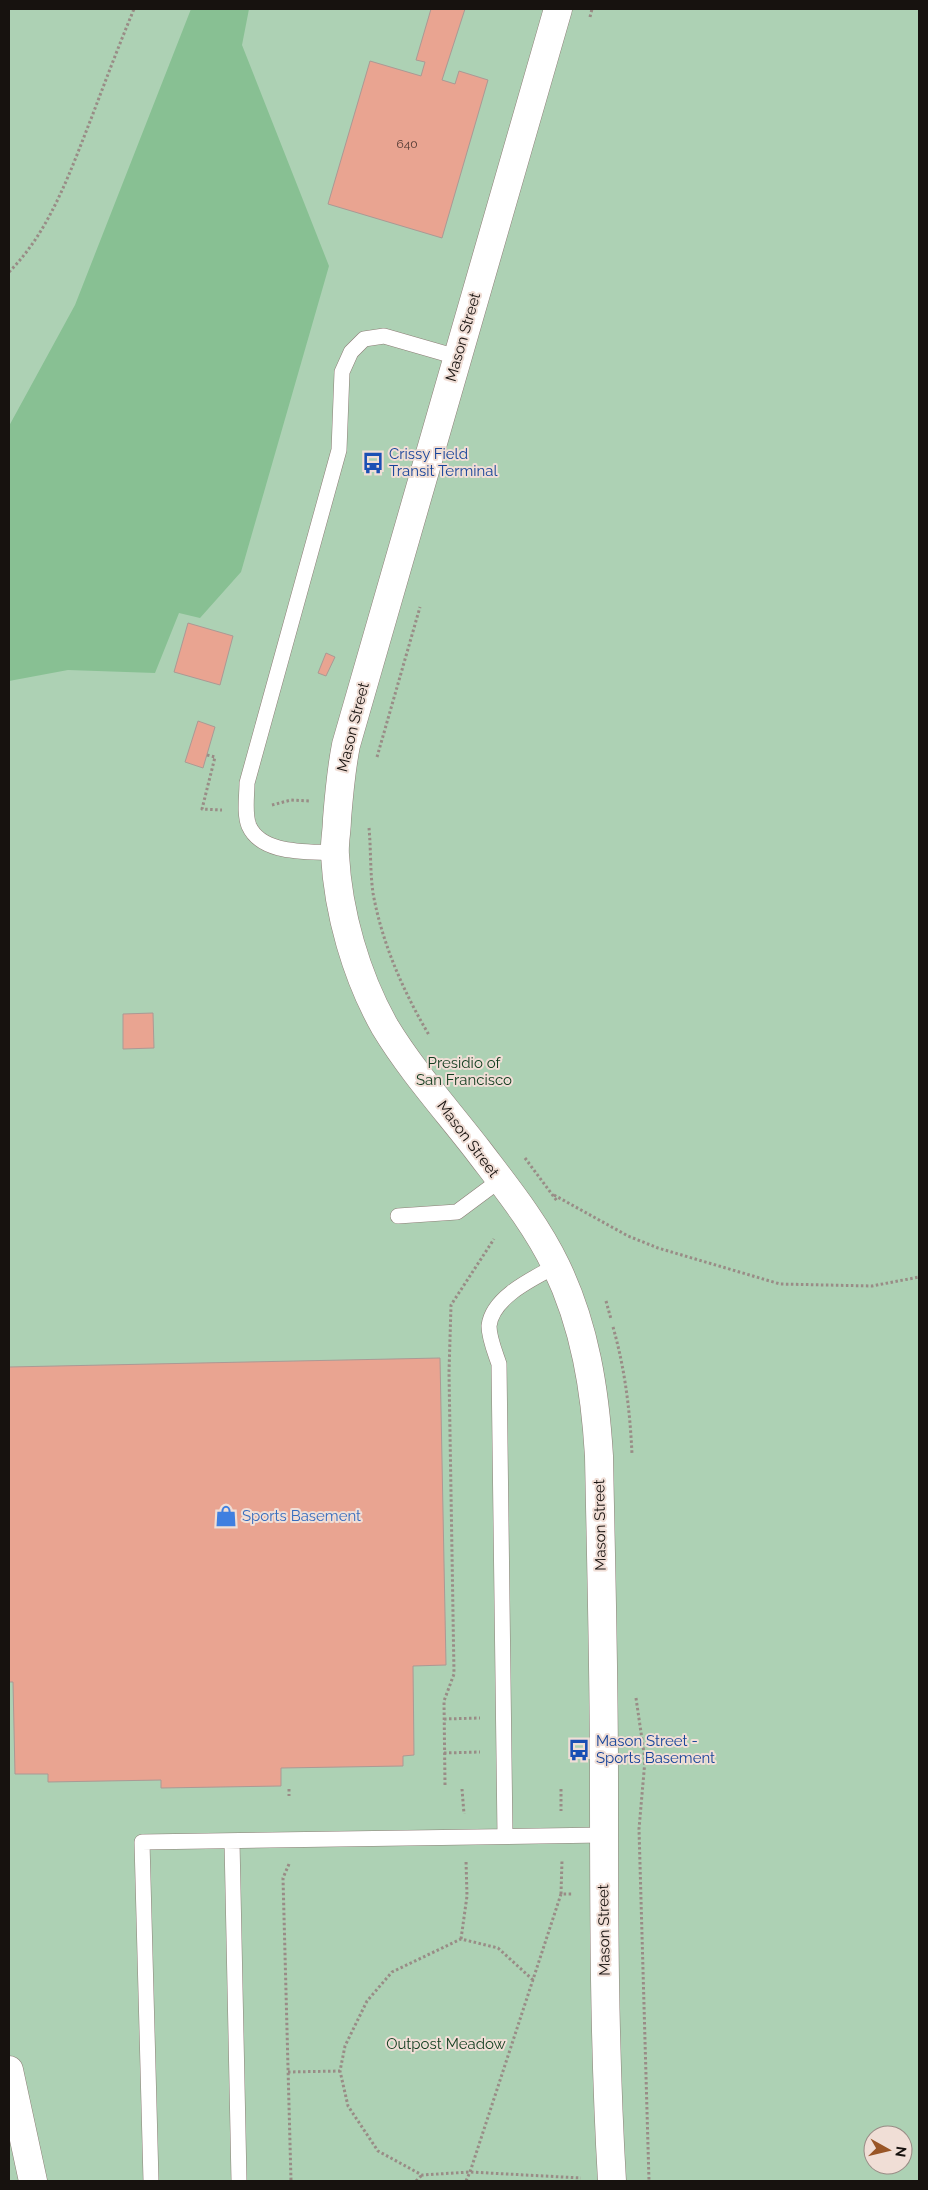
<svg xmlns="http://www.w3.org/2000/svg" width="928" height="2190" font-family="Raleway,sans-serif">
  <rect width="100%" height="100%" fill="#f0ded6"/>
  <path fill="#add1b4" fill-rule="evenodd" d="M9,9H919V2181H9ZM873,2135H903V2165H873Z"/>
  <path fill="#88c093" d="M191,9H249L242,45L329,266L241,572L200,618L179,613L155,673L68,670L9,681V426L75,305Z"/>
  <path fill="#e9a491" stroke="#ab9994" d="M431,9H465L442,80L455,84L459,71L488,80L442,238L328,204L370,61L421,76L425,62L416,60Z
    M188,623L233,636L220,685L174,672Z
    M326,653L335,657L326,676L318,673Z
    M198,721L215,727L203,768L185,762Z
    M153,1013L154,1048L123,1049V1014Z
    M440,1358L446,1665L413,1666L414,1755L403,1756V1766L281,1768V1786L161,1788V1780L48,1782V1774H15L13,1682H9V1367Z"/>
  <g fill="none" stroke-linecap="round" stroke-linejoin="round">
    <g stroke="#8d7d76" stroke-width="16">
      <path id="lane" d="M335,853C308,851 262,855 249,826C244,814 247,795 247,783L339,450L342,372L351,352L364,339L384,336L457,357
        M398,1216L457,1212L500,1180
        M505,1836L499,1364C495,1352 489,1338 489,1326C492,1297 534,1278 556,1266
        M232,1841L239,2181
        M151,2181L142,1842L603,1835"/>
    </g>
    <g stroke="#8d7d76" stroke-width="29">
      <path id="secondary" d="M558,9L346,745C341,770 339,794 337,819C337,831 334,843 335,855C338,912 356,976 385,1027C411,1070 446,1109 477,1149C505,1186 536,1224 556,1266C585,1326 595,1390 599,1456C601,1563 604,1670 604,1777C604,1912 604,2047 612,2181"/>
    </g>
    <g stroke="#8d7d76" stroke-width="29">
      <path id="highway" d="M9,2070L33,2181"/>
    </g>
    <path stroke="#998c86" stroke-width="3" stroke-dasharray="2.5 2.5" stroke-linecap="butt" d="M590,17L592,9
      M9,272C50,231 70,172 91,119C105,82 119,45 134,9
      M207,755L215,757L202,809L222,810
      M377,757L420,607
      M272,805L291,800L309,801
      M369,828C371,849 370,872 373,893C382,943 403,991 429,1035
      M525,1158L557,1201
      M554,1195L628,1236L658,1248L780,1284L872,1286L919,1277
      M606,1301L611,1319
      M613,1327C625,1369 630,1411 632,1454
      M636,1698L645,1760L639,1829L649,2181
      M444,1719L480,1718
      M444,1753L480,1752
      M445,1785L444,1701L454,1674L449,1372L451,1305L494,1239
      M289,1789V1796
      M462,1789L464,1814
      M561,1789V1811
      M289,1864L283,1878L291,2181
      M561,1894L562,1860
      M461,1939L467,1896L466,1860
      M533,1980L498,1948L461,1939L392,1972L367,2001L345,2046L340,2071L348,2106L378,2151L422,2175L470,2172L581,2178
      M288,2072L340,2071
      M416,2181L422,2175
      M466,2181L470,2172L561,1894H573"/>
    <use href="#lane" stroke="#fff" stroke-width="15"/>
    <use href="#secondary" stroke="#fff" stroke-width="28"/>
    <use href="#highway" stroke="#fff" stroke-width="28"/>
  </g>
  <defs>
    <g id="bus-bare" transform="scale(1.725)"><path d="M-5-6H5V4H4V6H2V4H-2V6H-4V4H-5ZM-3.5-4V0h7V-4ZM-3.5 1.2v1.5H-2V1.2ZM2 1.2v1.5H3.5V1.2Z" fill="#1a4fb4" stroke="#f0ded6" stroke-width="2.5" paint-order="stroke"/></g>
    <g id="shop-bare" transform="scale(1.725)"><path d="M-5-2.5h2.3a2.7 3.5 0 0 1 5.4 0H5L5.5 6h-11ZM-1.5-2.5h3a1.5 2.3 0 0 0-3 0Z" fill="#3f7fe0" stroke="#f0ded6" stroke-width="2.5" paint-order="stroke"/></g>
  </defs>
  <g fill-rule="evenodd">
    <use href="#bus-bare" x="373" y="463"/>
    <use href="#shop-bare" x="226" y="1516"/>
    <use href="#bus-bare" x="579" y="1750"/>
  </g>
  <g text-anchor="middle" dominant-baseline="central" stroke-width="4" stroke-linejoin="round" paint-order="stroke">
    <g font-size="12" fill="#4c3630">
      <text x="407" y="144">640</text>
    </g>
    <g font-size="15" fill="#17120f" stroke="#f0ded6">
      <text transform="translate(463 337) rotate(-74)">Mason Street</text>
      <text transform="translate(353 727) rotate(-76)">Mason Street</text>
      <text transform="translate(468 1139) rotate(53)">Mason Street</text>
      <text transform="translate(600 1525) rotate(-91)">Mason Street</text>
      <text transform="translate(604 1930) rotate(-91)">Mason Street</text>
    </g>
    <g font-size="15" fill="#164399" stroke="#f0ded6" text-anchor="start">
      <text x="389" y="454">Crissy Field<tspan x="389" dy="17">Transit Terminal</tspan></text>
      <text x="596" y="1741">Mason Street -<tspan x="596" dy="17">Sports Basement</tspan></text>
    </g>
    <g font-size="15" fill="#123d1f" stroke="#f0ded6">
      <text x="464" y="1063">Presidio of<tspan x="464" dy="17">San Francisco</tspan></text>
      <text x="446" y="2044">Outpost Meadow</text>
    </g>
    <g font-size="15" fill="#366cbe" stroke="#f0ded6" text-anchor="start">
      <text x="242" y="1516">Sports Basement</text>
    </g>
  </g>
  <rect width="928" height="2190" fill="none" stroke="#17120f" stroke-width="20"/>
  <g transform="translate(888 2150) rotate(98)"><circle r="24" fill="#f0ded6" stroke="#998c86"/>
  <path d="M0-4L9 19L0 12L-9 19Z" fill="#995627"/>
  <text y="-8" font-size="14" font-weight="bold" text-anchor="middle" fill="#17120f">N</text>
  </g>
</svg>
